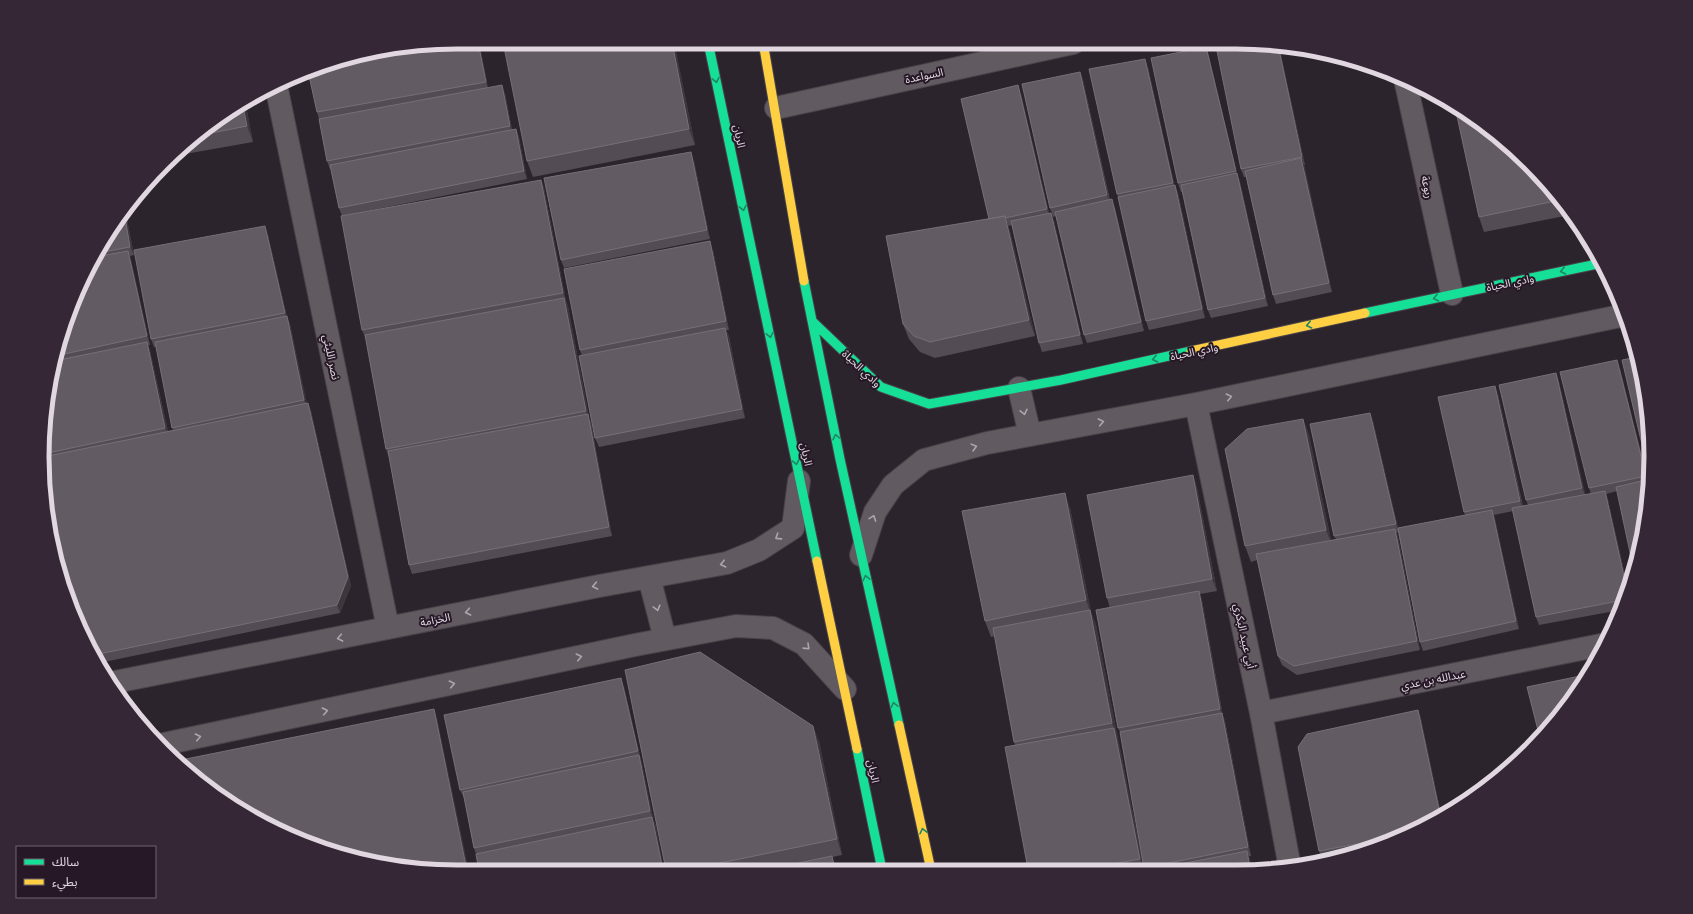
<svg xmlns="http://www.w3.org/2000/svg" width="1693" height="914" font-family="'Noto Sans','Noto Sans Arabic',sans-serif">
  <rect width="100%" height="100%" fill="#2c242c"/>
  <g fill="none" stroke-linecap="round" stroke-linejoin="round">
    <g stroke="#494249" stroke-width="24">
      <path id="street" d="M1405,79L1452,294
        M276,85L388,628
        M776,108L1073,43
        M1019,388L1030,435
        M1196,404L1261,713L1290,868
        M861,555L875,512L893,485L924,460L987,443L1196,404L1625,315
        M649,577L665,639
        M110,683L599,586L727,563L759,550L793,528L799,481
        M1261,713L1606,644
        M159,745L635,645L736,626L773,628L804,644L845,689"/>
    </g>
    <g stroke="#494249" stroke-width="11">
      <path id="fast" d="M708,42L817,561
        M804,281L840,459L899,725
        M1365,313L1602,263
        M812,321L881,387L929,404L1061,380L1191,351
        M857,749L882,870"/>
    </g>
    <g stroke="#494249" stroke-width="11">
      <path id="slow" d="M763,42L804,281
        M1191,351L1365,313
        M817,561L857,749
        M899,725L931,870"/>
    </g>
    <use href="#street" stroke="#615b61" stroke-width="22"/>
    <use href="#fast" stroke="#16e098" stroke-width="9"/>
    <use href="#slow" stroke="#ffcf43" stroke-width="9"/>
  </g>
  <path fill="#544c54" d="M479,42L488,88L505,93L512,130L516,129L519,137L527,179L342,216L339,208L331,169H330L327,161L319,119L317,112Z
    M674,42L695,145L533,177L527,161Z
    M1263,43L1279,46L1305,165H1304L1332,292L1276,304L1273,295L1246,177H1244L1241,169Z
    M1206,47L1209,56L1237,174L1240,182L1268,306L1211,318L1208,310L1182,192H1181L1178,183Z
    M1148,67L1174,185L1178,193L1205,318L1149,330L1146,321L1120,203L1117,194Z
    M1080,72L1083,80L1110,200L1115,208L1144,331L1087,343L1084,335L1056,216L1053,217L1050,208Z
    M1021,94L1049,213L1054,221L1083,344L1042,352L1039,343L1012,225L1008,226L1010,231L1035,336L935,358L920,352L909,339L903,324L989,219Z
    M245,101L253,142L174,156L204,128Z
    M694,161L710,239L564,268L561,260Z
    M541,180L544,188L566,301L568,306L589,418L591,423L612,536L412,574L409,565L389,457L386,449L366,339L362,330Z
    M1548,184L1570,215L1484,232L1479,217Z
    M125,209L134,255L130,256L150,345H148L150,351L168,431L173,430L156,347H154L151,339L268,235L287,317L290,324L306,403H308L311,411L351,586L340,613L99,663L74,616L43,484V430L56,350L74,298L112,227Z
    M713,250L729,330H726L729,336L745,418L599,447L595,438L582,356L580,350Z
    M1620,369L1648,480L1617,491L1606,494L1608,500L1628,588L1620,610L1539,625L1536,617L1513,511L1494,515L1519,629L1423,651L1420,642L1398,532L1396,533L1398,537L1420,650L1297,675L1282,665L1278,656L1257,560L1251,562L1245,546L1303,419L1309,435L1331,540L1336,539L1334,536L1373,421L1398,528L1465,515L1464,512L1498,394L1523,506L1528,505L1526,500L1556,373L1559,382L1585,495L1591,494L1589,488Z
    M1193,475L1197,488L1217,591L1200,594L1202,600L1223,716L1225,721L1251,856H1249L1252,869H1145L1120,732L1118,728L1110,608L1107,598Z
    M1070,508L1091,612L1096,625L1118,739L1119,743L1144,869H1028L1015,745L1014,742L995,636L991,637L985,621Z
    M624,687L641,760L642,764L653,820L656,826L476,854L474,848L464,798L460,790Z
    M1418,710L1421,719L1441,814L1395,840L1323,860L1319,851Z
    M819,741L842,855L832,857L837,870H666Z"/>
  <path fill="#3d363d" d="M478,42H479L489,91L486,82Z
    M672,42H674L695,145L689,129Z
    M1278,45L1279,46L1305,165L1302,157Z
    M1206,47L1209,56L1237,174L1240,182L1268,306L1265,298L1238,179L1236,171Z
    M1145,59L1148,67L1176,191L1173,183Z
    M1080,72L1083,80L1110,204L1107,195Z
    M502,85L505,93L513,135L510,126Z
    M1018,85L1021,94L1050,218L1047,209Z
    M245,101L253,142L247,126L242,102Z
    M516,129L519,137L527,179L524,171Z
    M691,152L694,161L710,239L707,230Z
    M1301,158L1305,167L1332,292L1329,283Z
    M541,180L544,188L566,301L563,293Z
    M1175,185L1178,193L1205,318L1202,309Z
    M1112,199L1115,208L1144,331L1141,322Z
    M125,209L134,255L130,247L124,211Z
    M1051,213L1054,221L1083,344L1080,335Z
    M1005,216L1010,231L1035,336L1029,320Z
    M265,226L268,235L287,317L290,324L308,408L304,400L287,319L285,313Z
    M710,241L713,250L729,330L726,321Z
    M128,251L131,259L150,345L147,336Z
    M564,298L568,306L612,536L609,527Z
    M725,328L729,336L745,418L742,409Z
    M147,342L150,351L169,436L165,428Z
    M1617,360L1620,369L1649,485L1646,476Z
    M1556,373L1559,382L1586,496L1582,488Z
    M1495,386L1498,394L1523,509L1520,501Z
    M308,403L311,411L351,586L340,613L337,605Z
    M1370,413L1373,421L1399,532L1396,524Z
    M1303,419L1309,435L1332,545L1326,530Z
    M1193,475L1197,488L1217,591L1212,579Z
    M1605,491L1608,500L1628,588L1627,590Z
    M1065,493L1070,508L1091,612L1096,625L1118,739L1112,723L1091,614L1086,600Z
    M1492,510L1495,518L1519,629L1516,621Z
    M1395,529L1398,537L1420,650L1417,641Z
    M1199,591L1202,600L1223,716L1225,721L1251,856L1248,847L1222,715L1220,709Z
    M621,678L624,687L641,760L642,764L654,820L650,811L639,755L638,751Z
    M434,709L437,718L469,871H467Z
    M1418,710L1421,719L1441,814H1440Z
    M813,726L819,741L842,855L837,839Z
    M1114,728L1119,743L1144,869L1140,859Z
    M652,817L656,826L664,870H663Z
    M1247,851L1250,860L1252,869H1250Z
    M832,856L837,870H835Z"/>
  <path fill="#635b63" stroke="#776f76" d="M457,42H478L486,82L317,112L308,71L323,64L376,50Z
    M503,42H672L689,129L527,161Z
    M1232,43H1263L1278,45L1302,157L1241,169L1216,46Z
    M1206,47L1236,171L1178,183L1151,58Z
    M1145,59L1173,183L1117,194L1089,69Z
    M1080,72L1107,195L1050,208L1022,84Z
    M502,85L510,126L327,161L319,119Z
    M1018,85L1047,209L1005,218V216L989,219L961,99Z
    M242,102L247,126L196,136L204,128Z
    M1455,107L1489,128L1548,184L1560,200L1479,217Z
    M516,129L524,171L339,208L330,165Z
    M691,152L707,230L561,260L544,178Z
    M1301,158L1329,283L1273,295L1245,171Z
    M1237,173L1265,298L1208,310L1181,185Z
    M541,180L563,293L362,330L341,216Z
    M1175,185L1202,309L1146,321L1118,197Z
    M1112,199L1141,322L1084,335L1055,212Z
    M124,211L130,247L98,253L112,227Z
    M1051,213L1080,335L1039,343L1011,221Z
    M1005,216L1029,320L930,342L914,336L903,324L886,236Z
    M265,226L285,313L151,339L134,250Z
    M710,241L726,321L580,350L564,269Z
    M128,251L147,336L55,356L56,350L74,298L95,257Z
    M564,298L586,411L386,449L365,335Z
    M287,316L304,400L172,428L155,342Z
    M725,328L742,409L595,438L579,356Z
    M147,342L165,428L43,454V430L54,361Z
    M1637,357L1647,403L1650,474H1649L1622,360Z
    M1617,360L1646,476L1589,488L1560,372Z
    M1556,373L1582,488L1526,500L1499,385Z
    M1495,386L1520,501L1464,512L1438,397Z
    M308,403L348,577L337,605L94,655L74,616L56,564L43,484V457Z
    M1370,413L1396,524L1334,536L1310,424Z
    M588,414L609,527L409,565L388,451Z
    M1303,419L1326,530L1245,546L1225,449L1247,429Z
    M1193,475L1212,579L1107,598L1087,495Z
    M1650,479V484L1637,565L1634,571L1616,487Z
    M1605,491L1627,590L1623,600L1536,617L1512,508Z
    M1065,493L1086,600L985,621L962,511Z
    M1492,510L1516,621L1420,642L1398,528Z
    M1395,529L1417,641L1294,666L1278,656L1256,554Z
    M1199,591L1220,709L1118,728L1096,610Z
    M1090,610L1112,723L1014,742L993,628Z
    M700,652L813,726L837,839L686,870H666L625,670Z
    M1585,675L1548,730L1540,738L1527,687Z
    M621,678L638,751L460,790L444,715Z
    M434,709L467,871H430L350,858L273,829L205,786L176,761Z
    M1418,710L1440,814L1405,835L1319,851L1298,747L1307,734Z
    M1222,713L1248,847L1144,868L1120,732Z
    M1114,728L1140,859L1086,869H1028L1005,747Z
    M639,755L650,811L474,848L463,792Z
    M652,817L663,870L479,871L476,854Z
    M1371,847L1323,860L1322,856Z
    M1247,851L1250,869H1155Z
    M832,856L835,870H765Z
    M1139,864L1140,869H1114Z"/>
  <defs><path id="oneway-chevron" d="M-2-3.5L2.5 0L-2 3.5" fill="none" stroke-width="1.6" stroke-linecap="round" stroke-linejoin="round"/></defs>
  <g stroke="#1d8665">
    <use href="#oneway-chevron" transform="translate(716 80) rotate(78)"/>
    <use href="#oneway-chevron" transform="translate(743 208) rotate(78)"/>
    <use href="#oneway-chevron" transform="translate(1563 271) rotate(168)"/>
    <use href="#oneway-chevron" transform="translate(1436 298) rotate(168)"/>
    <use href="#oneway-chevron" transform="translate(1309 325) rotate(168)"/>
    <use href="#oneway-chevron" transform="translate(770 335) rotate(78)"/>
    <use href="#oneway-chevron" transform="translate(1155 359) rotate(168)"/>
    <use href="#oneway-chevron" transform="translate(836 437) rotate(-102)"/>
    <use href="#oneway-chevron" transform="translate(796 462) rotate(78)"/>
    <use href="#oneway-chevron" transform="translate(866 578) rotate(-103)"/>
    <use href="#oneway-chevron" transform="translate(894 705) rotate(-103)"/>
    <use href="#oneway-chevron" transform="translate(923 831) rotate(-103)"/>
  </g>
  <g stroke="#aea5ad">
    <use href="#oneway-chevron" transform="translate(1229 397) rotate(-12)"/>
    <use href="#oneway-chevron" transform="translate(1024 412) rotate(77)"/>
    <use href="#oneway-chevron" transform="translate(1101 422) rotate(-11)"/>
    <use href="#oneway-chevron" transform="translate(974 447) rotate(-15)"/>
    <use href="#oneway-chevron" transform="translate(873 518) rotate(-70)"/>
    <use href="#oneway-chevron" transform="translate(778 537) rotate(147)"/>
    <use href="#oneway-chevron" transform="translate(723 564) rotate(167)"/>
    <use href="#oneway-chevron" transform="translate(595 586) rotate(169)"/>
    <use href="#oneway-chevron" transform="translate(657 608) rotate(75)"/>
    <use href="#oneway-chevron" transform="translate(468 612) rotate(169)"/>
    <use href="#oneway-chevron" transform="translate(340 638) rotate(169)"/>
    <use href="#oneway-chevron" transform="translate(807 647) rotate(44)"/>
    <use href="#oneway-chevron" transform="translate(579 657) rotate(-12)"/>
    <use href="#oneway-chevron" transform="translate(452 684) rotate(-12)"/>
    <use href="#oneway-chevron" transform="translate(325 711) rotate(-12)"/>
    <use href="#oneway-chevron" transform="translate(198 737) rotate(-12)"/>
  </g>
  <g text-anchor="middle" dominant-baseline="central" stroke-width="4" stroke-linejoin="round" paint-order="stroke">
    <g font-size="11" fill="#e1d7e0" stroke="#261826">
      <text transform="translate(924 75) rotate(-12)">السواعدة</text>
      <text transform="translate(740 136) rotate(78)">الريان</text>
      <text transform="translate(1428 187) rotate(78)">ربوعة</text>
      <text transform="translate(1510 282) rotate(-12)">وادي الحياة</text>
      <text transform="translate(1194 351) rotate(-12)">وادي الحياة</text>
      <text transform="translate(332 357) rotate(78)">نصر الليثي</text>
      <text transform="translate(862 368) rotate(43)">وادي الحياة</text>
      <text transform="translate(807 454) rotate(78)">الريان</text>
      <text transform="translate(435 619) rotate(-11)">الخزامة</text>
      <text transform="translate(1245 636) rotate(78)">أبي عبيد البكري</text>
      <text transform="translate(1433 679) rotate(-11)">عبدالله بن عدي</text>
      <text transform="translate(874 771) rotate(78)">الريان</text>
    </g>
  </g>
  <path d="M0 0H1693V914H0ZM457 49H1236A408 408 0 0 1 1644 457V457A408 408 0 0 1 1236 865H457A408 408 0 0 1 49 457V457A408 408 0 0 1 457 49Z" fill="#352735" fill-rule="evenodd"/>
  <path fill="none" stroke="#e1d7e0" stroke-width="5" d="M457 49H1236A408 408 0 0 1 1644 457V457A408 408 0 0 1 1236 865H457A408 408 0 0 1 49 457V457A408 408 0 0 1 457 49Z"/>
  <rect x="16" y="846" width="140" height="52" fill="#261826" stroke="#716470"/>
  <rect x="24" y="859" width="20" height="6" fill="#16e098" stroke="#716470"/>
  <text x="52" y="866" font-size="12" fill="#e1d7e0">سالك</text>
  <rect x="24" y="879" width="20" height="6" fill="#ffcf43" stroke="#716470"/>
  <text x="52" y="886" font-size="12" fill="#e1d7e0">بطيء</text>
</svg>
